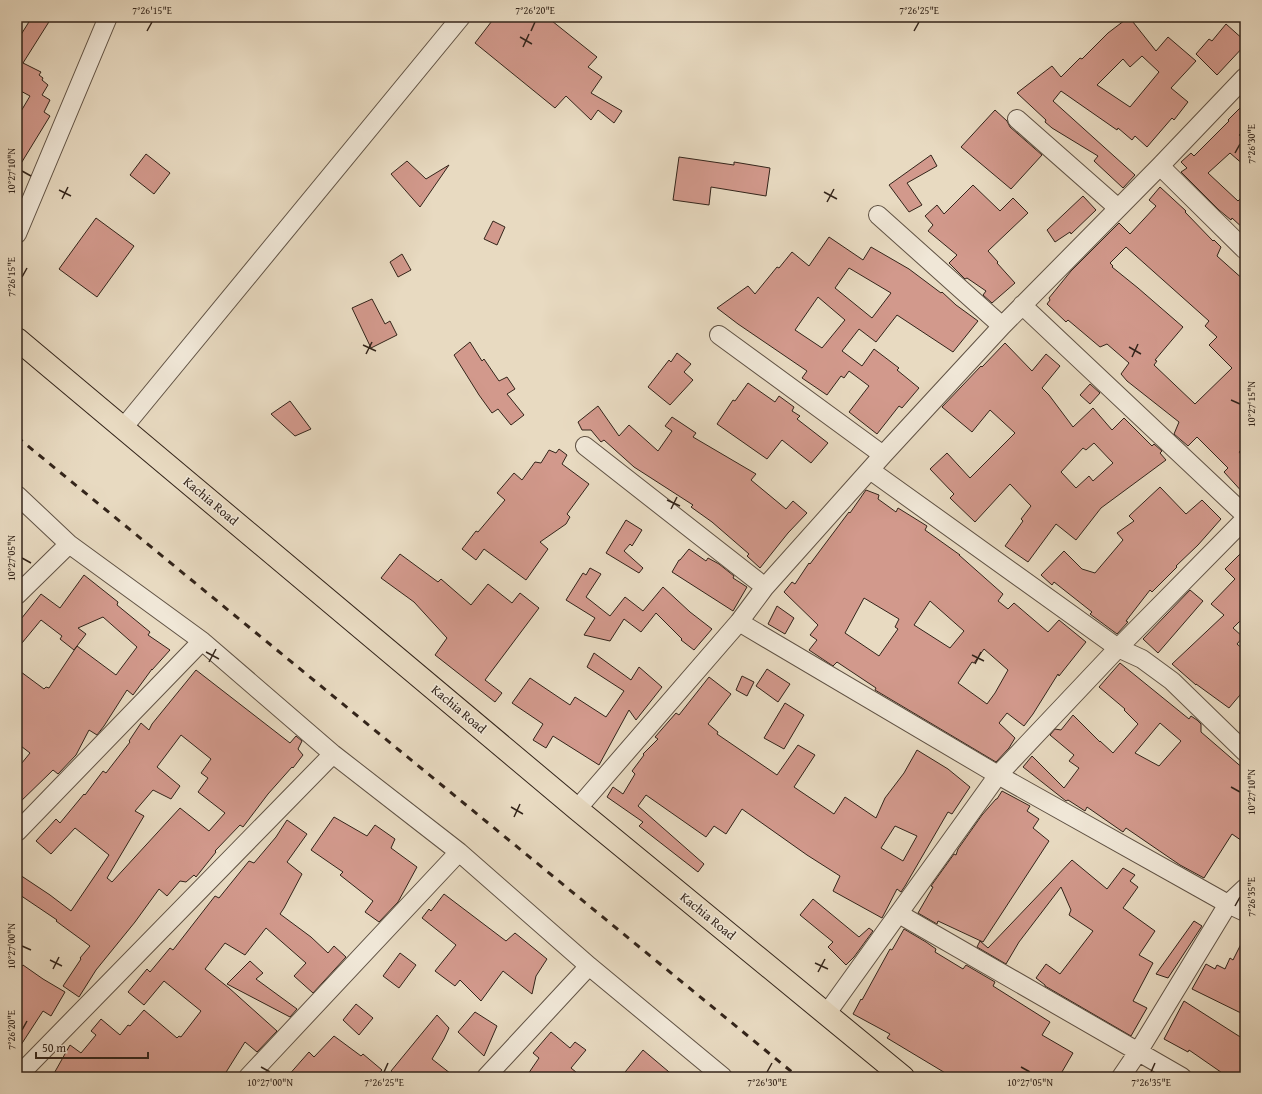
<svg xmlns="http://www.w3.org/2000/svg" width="1262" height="1094" font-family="'Gentium Book Plus',serif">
  <rect width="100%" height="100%" fill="#e8dac1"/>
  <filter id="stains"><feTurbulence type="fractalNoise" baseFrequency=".005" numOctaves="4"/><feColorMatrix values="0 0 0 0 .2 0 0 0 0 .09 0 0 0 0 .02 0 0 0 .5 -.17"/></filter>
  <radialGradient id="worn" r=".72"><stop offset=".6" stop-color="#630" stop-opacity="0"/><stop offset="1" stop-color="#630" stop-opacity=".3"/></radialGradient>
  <path fill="#d2998c" stroke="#33241a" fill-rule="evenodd" d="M32,17H52L23,63L41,72L39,75L43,78L42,80L48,85L42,95L50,100L44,112L50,116L17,170V118L30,96L17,89V41Z
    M495,17H547L597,57L588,67L602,77L591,93L622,111L614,123L598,110L591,120L566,96L555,108L475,43Z
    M1129,17L1156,51L1168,37L1196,61L1171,88L1188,102L1174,120L1172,118L1147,147L1135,136L1132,140L1118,128L1117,130L1061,91L1053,101L1135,175L1123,188L1094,161L1098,156L1052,128L1045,122L1046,120L1017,93L1052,66L1061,77L1080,58L1082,59L1108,33ZM1142,56L1159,72L1130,107L1097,85L1123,59L1130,67Z
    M1226,24L1245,41V45L1217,75L1196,54L1209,39L1212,41Z
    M1245,103V129L1239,135L1245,141V166L1230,153L1208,173L1238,201L1245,194V230L1232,218L1231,220L1219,210L1181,172L1187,168L1181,162L1191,153L1194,156L1229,121L1228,120Z
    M995,110L1007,121L1010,127L1042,155L1011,189L961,147Z
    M146,154L170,173L154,194L130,175Z
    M931,155L937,166L907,183L922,205L909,212L889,185Z
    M679,157L734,165V162L770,168L766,196L711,187L709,205L673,200Z
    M407,161L426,179L449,165L420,207L391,174Z
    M973,185L1000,211L1013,198L1028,213L988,251L998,262L997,263L1015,283L992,303L983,295L986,291L967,278L965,279L949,263L957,255L928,231L933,225L925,216L937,205L944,214Z
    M1160,187L1186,211L1185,212L1213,241L1214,240L1221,247L1217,256L1245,281V446L1239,452L1245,459V495L1224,472L1228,468L1197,437L1188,446L1174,434L1179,422L1127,381L1121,374L1129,363L1107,344L1100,347L1068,320L1066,322L1047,304L1050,300L1049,298L1071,271L1119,223L1130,234L1156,206L1149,200ZM1126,247L1209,321L1205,326L1217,337L1209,345L1232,368L1195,404L1154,365L1157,361L1155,360L1183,327L1138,288L1112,267L1113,266L1110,263Z
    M1083,196L1096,210L1071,234L1070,232L1055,242L1047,230Z
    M96,218L134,246L97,297L59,269Z
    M493,221L505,227L497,245L484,239Z
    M829,237L863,260L871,247L909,269L941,293L942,292L956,305L978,321L953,352L897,315L876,342L859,329L842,351L862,366L874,349L899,368L897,370L919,388L902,408L899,406L877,434L849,412L869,386L849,371L844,378L841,376L827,395L802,378L807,371L738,324L717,308L748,286L755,294L777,267L779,268L792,252L809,266ZM849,268L891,293L872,318L835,288ZM818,297L845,320L822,348L795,330Z
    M402,254L411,270L398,277L390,262Z
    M372,299L385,324L390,321L397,335L371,348L352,308Z
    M470,342L482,361L484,359L499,381L507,377L515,389L507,394L524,415L511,425L498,409L492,413L479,395L454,355Z
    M1005,343L1032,371L1046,354L1060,366L1042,388L1049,395L1073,427L1093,408L1112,430L1124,418L1152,446L1154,444L1162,451L1160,453L1166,460L1101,508L1076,540L1056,524L1028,562L1005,546L1023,521L1021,519L1031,506L1010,484L975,522L950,498L954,494L930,469L947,453L970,478L1015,433L990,410L972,432L942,407L981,366L982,367ZM1094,443L1113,463L1093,481L1089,476L1076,488L1061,472L1083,448L1086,450Z
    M677,353L691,364L684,372L693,380L670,405L648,387L669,360L671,362Z
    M748,383L775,402L779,396L794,407L792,411L800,416L797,419L828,443L811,463L782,440L767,459L717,424L733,400L735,401Z
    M1090,384L1100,393L1090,404L1080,395Z
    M290,401L311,429L295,436L271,414Z
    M598,406L619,436L629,425L658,451L672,431L665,426L672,417L696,433L693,437L756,474L751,480L786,509L793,501L807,513L788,533L760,568L747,556L749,554L712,522L691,507L693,505L634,467L604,440L601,442L591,430H582L578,422Z
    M559,449L567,455L562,464L589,484L567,514L570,517L566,524L540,542L548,549L526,580L484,549L476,560L462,549L476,531L478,532L505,500L497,493L514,473L522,480L535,462L541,463L549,450L556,453Z
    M1160,487L1186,514L1202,500L1221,519L1198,545L1176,566L1177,567L1152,592L1150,590L1126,621L1128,622L1117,634L1090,614L1092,612L1054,582L1052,585L1041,575L1064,551L1082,569L1095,573L1123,540L1117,533L1134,521L1129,516Z
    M866,490L879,495L878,499L896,512L898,508L927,526L925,530L960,555H959L1003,594L998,601L1008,609L1014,603L1048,632L1059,620L1086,642L1059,676L1058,674L1033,714L1024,726L1007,713L999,723L1015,738L1009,748L996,762L875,690L876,688L837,662L833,666L809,650L817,640L810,635L818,625L784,592L792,582L795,584L809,563L810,564L849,512L850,513ZM864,598L899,619L895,627L898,629L879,656L845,633ZM930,601L964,631L950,648L914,625ZM984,649L1008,670L995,693L987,704L958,683L972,662L974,663Z
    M626,520L642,530L632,546L630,544L624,551L643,568L639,573L606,553Z
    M689,549L706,561L708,558L719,564L734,576L733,578L747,587L733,611L672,572L679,560H680Z
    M1245,549V616L1233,628L1243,637L1237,644L1245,651V689L1229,708L1196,684V685L1172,664L1224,615L1211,604L1235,579L1225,569Z
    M400,554L438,582L441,579L471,605L488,584L512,603L520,593L539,608L485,680L502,693L495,702L435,655L447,638L414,602L381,578Z
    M590,568L601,574L586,597L610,616L625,597L643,611L663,587L690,612L712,629L694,650L681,640L682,639L656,613L641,632L624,619L610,641L584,635L595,618L566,600L583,573L586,575Z
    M84,575L118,602L117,605L150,632L148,635L170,650L152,670V669L133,695L127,690L104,726L97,735L89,730L76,755L58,774L53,770L17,805V769L30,753L17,743V669L44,689L46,687L49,688L77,646L74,650L60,639L62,636L41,620L17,649V624L41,594L60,608ZM103,617L137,647L116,675L77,646L86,634L78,628Z
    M1190,590L1203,601L1158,653L1143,639Z
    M777,606L794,618L785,634L768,624Z
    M594,653L631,680L639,667L662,687L636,720L629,710L599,765L553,736L546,748L533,740L543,724L512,703L530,678L570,705L575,697L606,717L624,691L587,667Z
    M1120,663L1189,719L1191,716L1197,720L1201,724V732L1245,770V843L1232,834L1204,878L1180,865L1126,828L1123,832L1087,807L1085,811L1068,800L1066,801L1023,767L1032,756L1064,788L1079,768L1069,761L1074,755L1050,735L1055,729L1061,730L1073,715L1100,742V741L1113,753L1138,724L1124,710L1125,709L1099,687ZM1160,723L1181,741L1159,766L1135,753Z
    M767,669L790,684L778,702L756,686Z
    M196,670L290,743L296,736L302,741L298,749L303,755L293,768L292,767L268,794L243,827L240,825L215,851L216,852L196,877L194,875L186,882L180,881L167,896L159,889L135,922L96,970L79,997L63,986L81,959L80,958L90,946L56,921L57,920L17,893V873L50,895L71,911L109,855L75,828L51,854L36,841L56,819L60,823L84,794L85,795L103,771L106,773L130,742L129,741L141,723L149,730L152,724ZM181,735L211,759L201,773L208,778L198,792L225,813L209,831L180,808L112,882L107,878L144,816L135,811L153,790L171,799L180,786L157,767Z
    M742,676L754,682L747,696L736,690Z
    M709,677L731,694L708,724L718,732L717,734L777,775L798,745L815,755L794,787L834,814L845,797L876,818L885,798L904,773L917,750L948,769L970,787L952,814L948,812L905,886L901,892L897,889L882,918L833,891L840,876L807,855L742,809L726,834L714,826L706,837L646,795L638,806L704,864L698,872L639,826L643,822L607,797L613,787L623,794L635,774L632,771L644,755L643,754L658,739L655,737L676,713L679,715ZM895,826L917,836L903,861L881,848Z
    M785,703L804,715L784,749L764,738Z
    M1002,791L1030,806L1027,811L1039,819L1033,828L1049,841L983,942L938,921L937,924L918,913L933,887L931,886L954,854L956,855L958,849L982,815L996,799H997Z
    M334,817L367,836L375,825L395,839L391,848L417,867L398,902L379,922L365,912L373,901L340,875L343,872L311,850Z
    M287,820L307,834L287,862L302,874L284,908L280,914L311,937L328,953L334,946L346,957L313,993L294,976L306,963L266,928L245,955L225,943L205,969L229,988L277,1031L257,1052L245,1042L223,1077H52L70,1045L81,1053L96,1035L91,1031L101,1019L120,1035L128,1025L130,1026L144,1010L177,1038L179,1036L181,1037L201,1011L164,981L144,1005L128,992L147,969L150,972L170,948L173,950L215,896L219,898L249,861L254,863L276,837Z
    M1072,860L1107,889L1123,868L1135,875L1130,881L1138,887L1123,908L1155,931L1139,955L1153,963L1133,1001L1147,1008L1131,1036L1045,986V985L1036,978L1046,964L1060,974L1093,931L1069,915L1071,910L1061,887L1019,942L1006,964L977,947L980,941L988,948Z
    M444,894L506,941L515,933L547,959L536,976L532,994L503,971L481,1001L460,980L455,986L435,971L456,945L422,918L429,909L431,911Z
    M813,899L859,937L869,928L873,931L854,957L846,965L828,947L833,942L800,915Z
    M1194,921L1202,926L1168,978L1156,974Z
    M904,929L926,942L936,949L935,952L963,969L966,965L995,982L993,986L1050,1022L1042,1035L1073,1053L1059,1077H952L887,1038L890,1034L853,1014L861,999L862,1000L890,949L892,950Z
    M1245,936V1015L1192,989L1206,964L1215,969L1217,965L1225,969L1230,958L1233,960Z
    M400,953L416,965L399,988L383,976Z
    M250,961L263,973L256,979L297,1009L290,1017L227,984Z
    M23,965L43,979L65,992L51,1016L43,1011L17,1051V972Z
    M1184,1001L1245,1040V1077H1228L1189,1050L1188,1052L1164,1039Z
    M356,1004L373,1018L359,1035L343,1020Z
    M475,1012L497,1026L484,1056L458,1032Z
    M437,1015L449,1028L444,1039L432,1059L455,1077H398L391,1071Z
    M551,1032L570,1048L575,1042L586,1050L571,1068L582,1077H526L539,1058L533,1053Z
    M334,1036L361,1056L363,1054L382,1070L376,1077H287L309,1052L314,1057Z
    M643,1050L675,1077H621Z"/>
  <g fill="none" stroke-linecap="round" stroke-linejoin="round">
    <g stroke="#605244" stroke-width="20">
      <path id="minor" d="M1017,119L1118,208
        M1160,166L1245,250
        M878,215L1002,326
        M17,234L108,17
        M1022,305L1245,515
        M719,335L883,455
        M123,428L461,17
        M585,446L765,587
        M870,470L1118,648L1142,659L1172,681L1245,752
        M17,495L69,544L202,641L333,754L459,852L589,966L723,1077
        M17,595L69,544
        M739,622L998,775L1228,904L1245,912
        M577,809L739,622L765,587L883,455L1002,326L1160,166L1245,77
        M17,832L202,641
        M899,914L1182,1077
        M827,1013L998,775L1118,648L1245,519
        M17,1077L333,754
        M248,1077L459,852
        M486,1077L589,966
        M1121,1077L1138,1052L1228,904L1245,888"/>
    </g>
    <g stroke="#33241a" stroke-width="24">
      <path id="major" d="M17,339L577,809L903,1077"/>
    </g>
    <use href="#minor" stroke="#f0e7d7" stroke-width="18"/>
    <use href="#major" stroke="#e8dac1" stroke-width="22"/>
    <path stroke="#33241a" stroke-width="3" stroke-dasharray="7 7" stroke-linecap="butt" d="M17,437L798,1077"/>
  </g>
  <path fill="none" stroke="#33241a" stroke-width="1.5" d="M147,31L152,22M531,31L535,22M914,31L919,22M520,37L532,44M523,47L529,34M1235,153L1240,144M22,171L31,176M59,190L71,196M824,192L837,199M62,199L68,187M827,202L834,189M22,277L27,268M363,345L376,351M1129,347L1141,354M366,354L372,342M1132,357L1138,344M1231,400L1240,404M667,500L680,506M671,509L677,497M22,558L31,563M206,652L219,659M972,655L984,661M209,662L216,649M975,664L981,652M1231,787L1240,792M511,807L523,814M514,817L520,804M1235,906L1240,897M22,946L31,950M50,960L62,966M815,963L828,969M53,969L59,957M818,972L825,959M22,1030L27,1021M261,1067L270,1072M1021,1067L1030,1072M384,1072L388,1063M767,1072L772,1063M1151,1072L1155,1063"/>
  <g text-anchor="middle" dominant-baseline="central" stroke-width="3" stroke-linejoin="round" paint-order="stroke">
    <g font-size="13" fill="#33241a" stroke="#f0e7d7">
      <text transform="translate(211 501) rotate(40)">Kachia Road</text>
      <text transform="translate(459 709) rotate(40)">Kachia Road</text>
      <text transform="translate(708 916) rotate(39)">Kachia Road</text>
    </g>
  </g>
  <rect width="1262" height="1094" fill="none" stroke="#e8dac1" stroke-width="44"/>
  <path d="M36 1052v6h112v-6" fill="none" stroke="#33241a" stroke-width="2"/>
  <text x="42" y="1052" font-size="12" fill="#33241a" stroke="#f0e7d7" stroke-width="3" paint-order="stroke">50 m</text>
  <rect x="22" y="22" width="1218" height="1050" fill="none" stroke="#33241a" stroke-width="1.5"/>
  <g font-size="10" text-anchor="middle" fill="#33241a">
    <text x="152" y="14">7°26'15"E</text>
    <text x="535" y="14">7°26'20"E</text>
    <text x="919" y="14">7°26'25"E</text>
    <text transform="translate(1251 144) rotate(-90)" y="4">7°26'30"E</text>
    <text transform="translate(11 171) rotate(-90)" y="4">10°27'10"N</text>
    <text transform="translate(11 277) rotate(-90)" y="4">7°26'15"E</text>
    <text transform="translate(1251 404) rotate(-90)" y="4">10°27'15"N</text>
    <text transform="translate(11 558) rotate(-90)" y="4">10°27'05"N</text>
    <text transform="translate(1251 792) rotate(-90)" y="4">10°27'10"N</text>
    <text transform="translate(1251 897) rotate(-90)" y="4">7°26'35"E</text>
    <text transform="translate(11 946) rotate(-90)" y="4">10°27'00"N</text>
    <text transform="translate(11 1030) rotate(-90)" y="4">7°26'20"E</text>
    <text x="270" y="1086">10°27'00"N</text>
    <text x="384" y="1086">7°26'25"E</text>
    <text x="767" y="1086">7°26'30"E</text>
    <text x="1030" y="1086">10°27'05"N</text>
    <text x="1151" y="1086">7°26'35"E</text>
  </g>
  <rect width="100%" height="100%" filter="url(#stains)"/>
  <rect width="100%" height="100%" fill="url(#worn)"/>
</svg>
